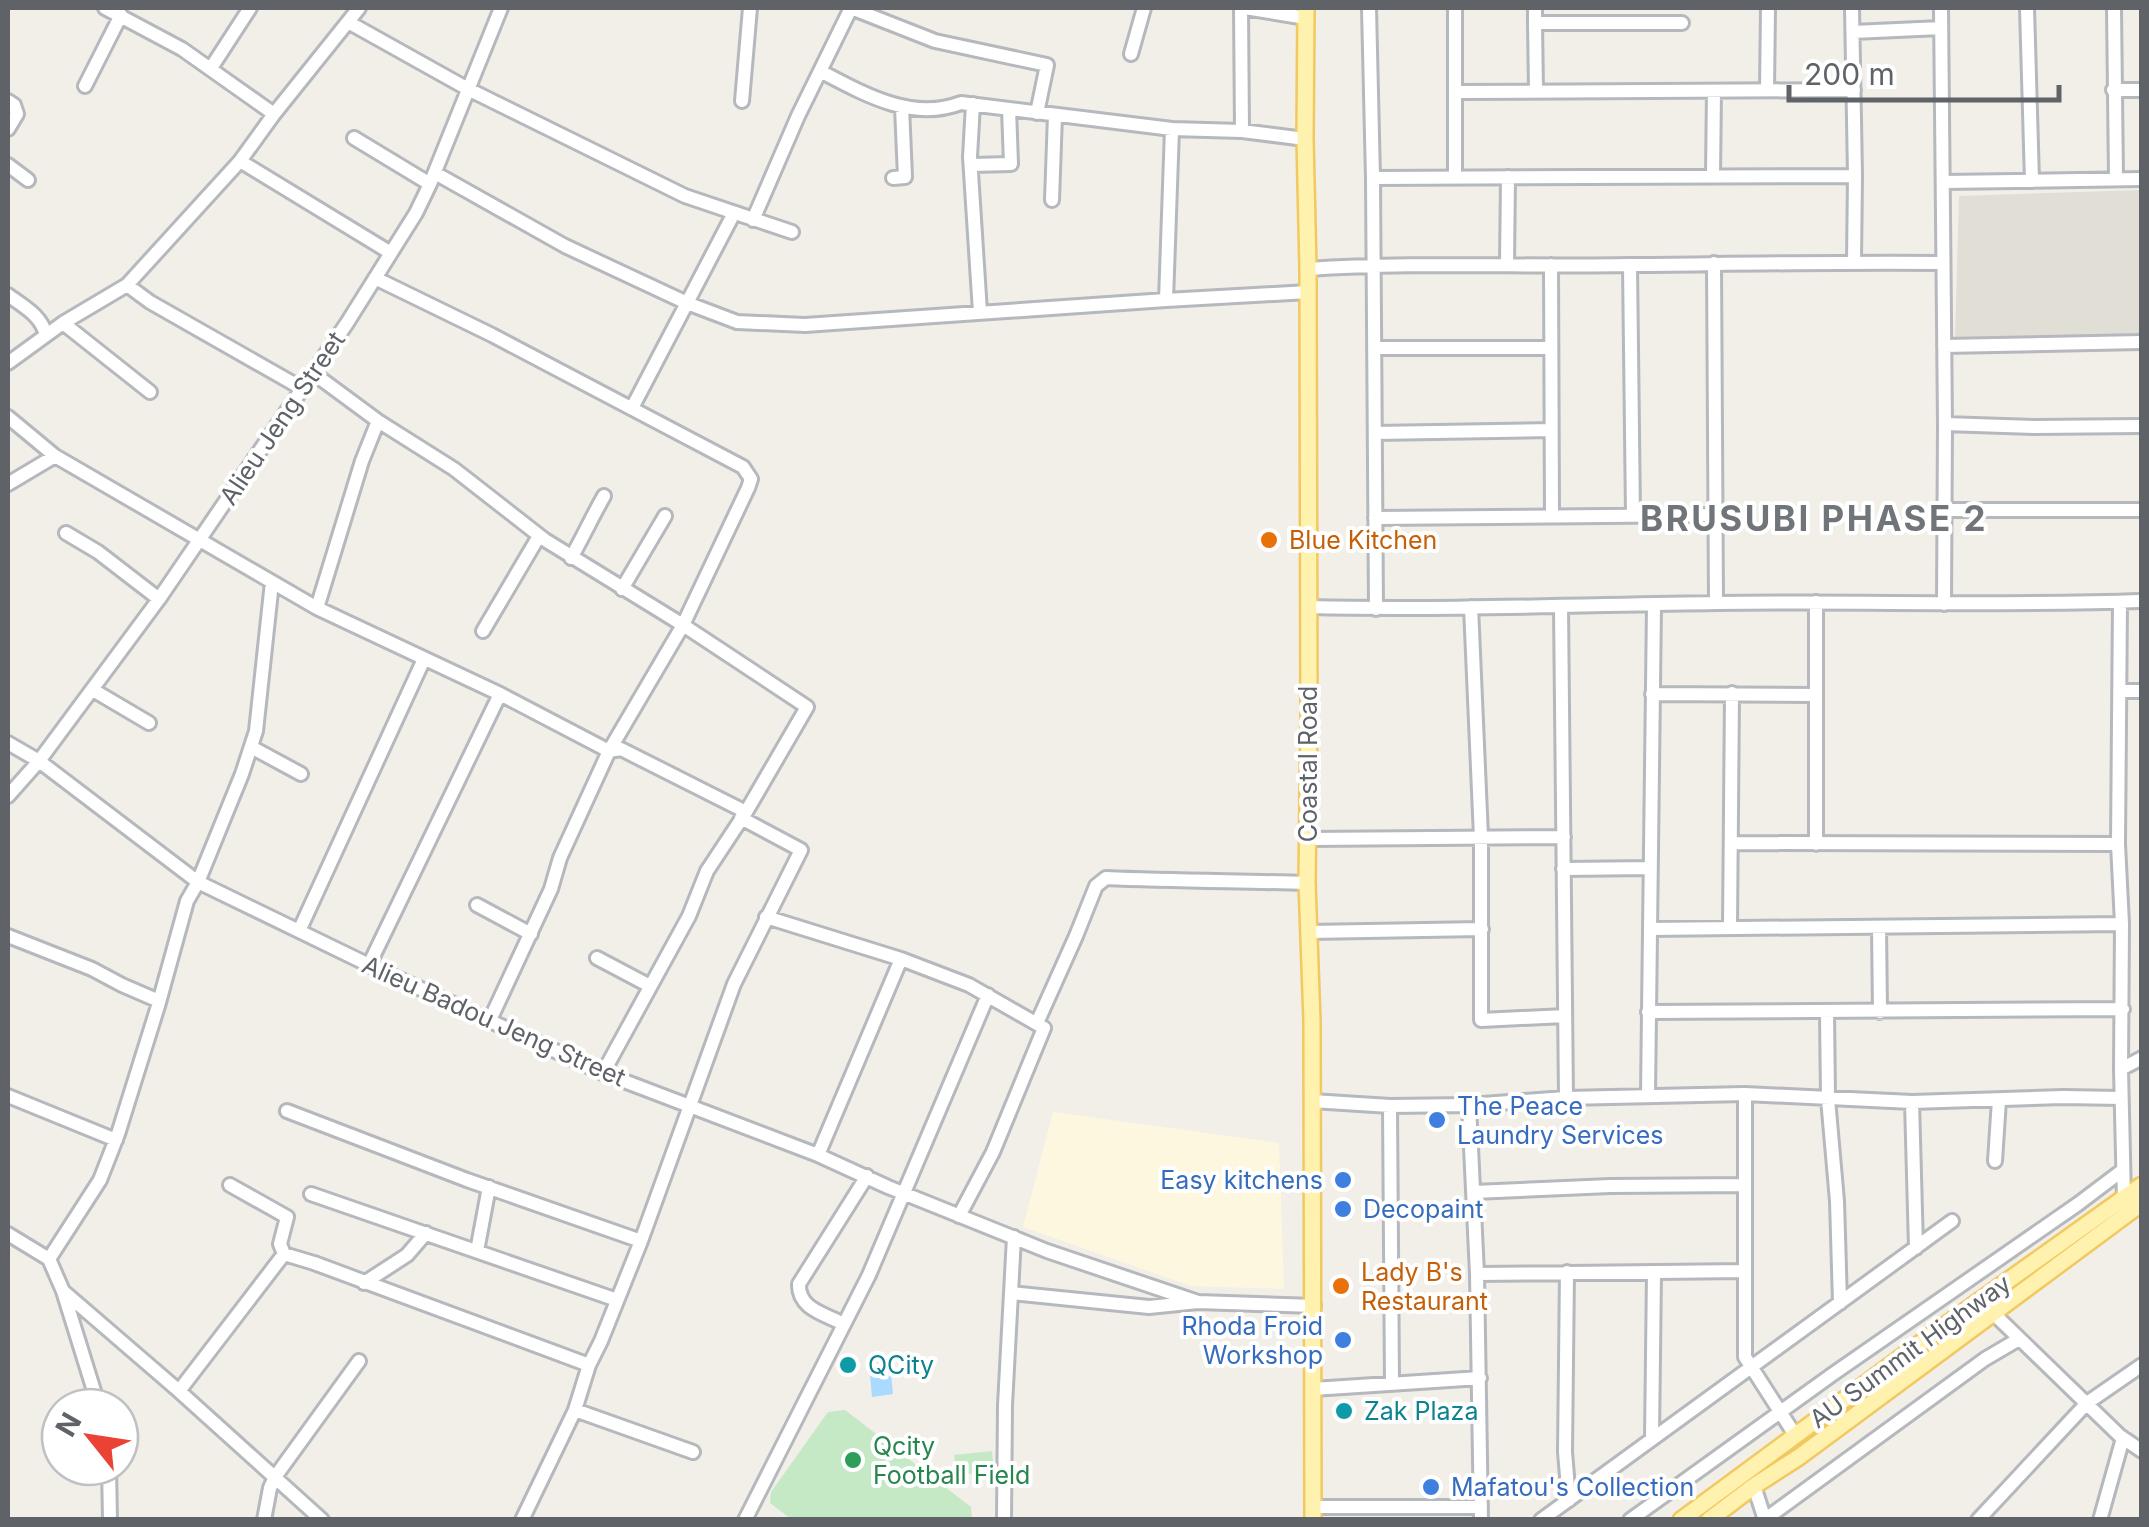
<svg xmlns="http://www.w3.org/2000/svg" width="2149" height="1527" font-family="Inter,sans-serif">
  <rect width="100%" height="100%" fill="#f1efe8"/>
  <path fill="#fef7e0" d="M1053,1112L1279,1143L1284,1289L1191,1286L1023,1227Z"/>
  <path fill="#e1ded6" d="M2141,190V336L1955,337L1959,196Z"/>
  <path fill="#c5e8c5" d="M845,1410L971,1507L972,1519H791L770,1503L771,1492L828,1412Z
    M992,1451L994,1472L956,1475L954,1455Z"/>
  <path fill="#aadaff" d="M890,1363L893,1394L872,1397L869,1365Z"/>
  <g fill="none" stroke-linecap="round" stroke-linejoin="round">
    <g stroke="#b5b8bc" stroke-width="18">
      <path id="minor" d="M105,8L182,49L274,114
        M851,8L935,41L1047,65L1037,113
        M1241,8L1242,131
        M1245,8L1306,18
        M1369,8L1373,178L1376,609
        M1455,8V176
        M1535,8V23H1682
        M1852,8L1855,176L1854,262
        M1941,8L1945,424L1944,604
        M2027,8L2032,181
        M2114,8L2116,179
        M348,22L468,89L685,196L792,232
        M1535,23L1536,91
        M1853,32L1941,28
        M1131,54L1144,8
        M211,68L250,8
        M820,71C864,94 912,122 961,103L1172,129L1242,131L1305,139
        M85,86L121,15
        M1767,90L1768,8
        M2113,90H2142
        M1455,92L1854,90
        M8,101L14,105L17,114L8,129
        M742,101L750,8
        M973,104L970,157L980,312
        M354,138L430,184
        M240,161L391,253
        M8,165L28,180
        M971,165L1011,164L1009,109
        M435,173L565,246L687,303L737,322L805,325L1166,300L1308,292
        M1713,175L1714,91
        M893,178L905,177L902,107
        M1373,178L1855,176
        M1944,182L2142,179
        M1052,200L1055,115
        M753,220L798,116L851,8
        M1714,263L1716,603
        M1507,265L1508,177
        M1551,265L1552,515
        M1630,265L1633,515
        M1308,269C1415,262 1522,267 1629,265C1733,264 1838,262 1942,263
        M375,278L492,335L743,467L751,479L748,488L683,625L807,707L746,812
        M127,285L150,302L303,389
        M8,295C24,307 41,315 46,335
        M1166,300L1172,129
        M63,323L150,392
        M1944,346L2142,342
        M1374,348H1551
        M8,363L63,323L127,285L240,161L274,114L359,8
        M313,373L378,421L454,469L545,540L683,625L609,751L560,858L551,889L490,1020
        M632,408L734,213
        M8,417L55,456L317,608L500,694L609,751L621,749L746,812L707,871L689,916L603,1073
        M1945,424L2034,427L2142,426
        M1375,433L1551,430
        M8,484L55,456
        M1945,510H2142
        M1375,518L1714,515
        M66,533L98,552L159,599
        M571,558C583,537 592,517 604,496
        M622,589L665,516
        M2120,602L2118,844L2122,924L2121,1069L2124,1199
        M1309,607C1445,610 1581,605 1717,603C1859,601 2000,606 2142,601
        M1471,607L1481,837V1020L1565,1016
        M1561,607L1566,1098
        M317,608L362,461L378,421
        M483,631L539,536
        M93,690L149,723
        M2120,691H2142
        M1652,694L1815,695
        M8,743L39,761L198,882L369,965L603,1073L818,1155L888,1187L1047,1251L1198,1302
        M251,747L301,774
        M8,796L39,761L159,599L347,323L416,213L430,184L501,8
        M1308,839L1564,837
        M1731,843L2118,844
        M1816,844V602
        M1563,869L1651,868
        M477,905L531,934
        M766,917L901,959L969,985L1044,1028L993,1152L959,1216
        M1879,927L1880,1012
        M1730,928L1732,693
        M1650,929L2122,924
        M299,931L424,659
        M1309,932L1482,929
        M8,936L92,969L122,985L159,1001
        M597,958L650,986
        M369,965L500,694
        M1648,1012L2123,1009
        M1827,1012L1828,1099L1837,1201L1840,1303
        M1037,1023L1076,936L1096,886L1106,878C1173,881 1240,881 1307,883
        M2121,1069L2142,1058
        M1745,1094V1357L1795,1435
        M1648,1095L1654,605
        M8,1096L116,1140
        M1312,1101L1390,1106L1469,1105L1566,1098L1745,1094L1912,1102L2063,1097L2121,1098
        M1912,1102L1916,1248
        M1469,1105L1477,1274L1481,1520
        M1390,1106L1392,1384
        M287,1111L467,1180L641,1241
        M818,1155L901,959
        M1995,1161L1999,1100
        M230,1185L287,1217L280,1244L284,1254
        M1474,1192L1610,1186L1745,1185
        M311,1194L617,1300
        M8,1234L49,1259
        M477,1251L489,1187
        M49,1259L100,1180L118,1134L158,1006L187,901L198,882L242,774L256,731L272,582
        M49,1259L63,1291L99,1407
        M1567,1272L1565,1452L1569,1500
        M1477,1274L1745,1271
        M364,1283L407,1255L426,1233
        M63,1291L179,1391L322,1520
        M1011,1293L1149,1307L1198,1302L1314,1306
        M1992,1312L2120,1436L2142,1451
        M844,1324C825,1314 798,1309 799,1284L867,1176
        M1313,1389L1480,1378
        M179,1391L284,1254L314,1263L589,1365
        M575,1410L693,1452
        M1652,1437L1654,1272
        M109,1467L110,1520
        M1754,1486L1765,1520
        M1312,1507H1481
        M264,1520L270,1488L275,1477L359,1361
        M522,1520L575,1410L589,1365L601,1341L641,1241L734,984L801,850L741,818
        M745,1520L869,1275L988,995
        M1004,1520L1005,1405L1014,1237
        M1541,1520L1952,1221
        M1630,1520L1833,1374L2078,1204L2123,1170
        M1764,1520L1985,1359L2019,1339
        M1978,1520L2087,1403L2142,1365
        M2100,1520L2123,1438"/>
    </g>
    <g stroke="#f2c960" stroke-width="20">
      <path id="major" d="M1306,8L1305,139L1308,269L1309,716L1307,883L1312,1021L1313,1520
        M1681,1520L1926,1339L2142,1185
        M1709,1520L1754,1486L1799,1457L2142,1203"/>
    </g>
    <use href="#minor" stroke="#fff" stroke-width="12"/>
    <use href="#major" stroke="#fff2af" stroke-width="15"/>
  </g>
  <g fill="#e8710a" stroke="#fff" stroke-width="4">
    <circle cx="1269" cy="540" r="10"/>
    <circle cx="1341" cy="1286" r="10"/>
  </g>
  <g fill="#3f7fe0" stroke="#fff" stroke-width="4">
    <circle cx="1437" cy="1120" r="10"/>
    <circle cx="1343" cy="1180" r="10"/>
    <circle cx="1343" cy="1209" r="10"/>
    <circle cx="1343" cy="1340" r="10"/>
    <circle cx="1431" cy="1487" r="10"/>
  </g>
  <g fill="#0f9aa8" stroke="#fff" stroke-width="4">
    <circle cx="848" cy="1365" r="10"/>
    <circle cx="1344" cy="1411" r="10"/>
  </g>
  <circle fill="#2e9e5b" stroke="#fff" stroke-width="4" cx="853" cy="1460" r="10"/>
  <g text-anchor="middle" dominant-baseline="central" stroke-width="8" stroke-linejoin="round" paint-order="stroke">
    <g font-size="25" fill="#5f6368" stroke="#fff">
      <text transform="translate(282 418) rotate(-56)">Alieu Jeng Street</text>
      <text transform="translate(1308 764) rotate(-90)">Coastal Road</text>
      <text transform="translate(494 1021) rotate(24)">Alieu Badou Jeng Street</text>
      <text transform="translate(1910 1351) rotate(-36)">AU Summit Highway</text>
    </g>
    <g font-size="25" fill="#c56008" stroke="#fff" text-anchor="start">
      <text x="1289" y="540">Blue Kitchen</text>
      <text x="1361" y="1272">Lady B's<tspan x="1361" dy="29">Restaurant</tspan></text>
    </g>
    <g font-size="25" fill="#366cbe" stroke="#fff" text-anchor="start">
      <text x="1457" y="1106">The Peace<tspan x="1457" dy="29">Laundry Services</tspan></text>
      <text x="1323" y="1180" text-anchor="end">Easy kitchens</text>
      <text x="1363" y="1209">Decopaint</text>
      <text x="1323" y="1326" text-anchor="end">Rhoda Froid<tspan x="1323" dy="29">Workshop</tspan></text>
      <text x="1451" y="1487">Mafatou's Collection</text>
    </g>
    <g font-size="25" fill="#0d838f" stroke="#fff" text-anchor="start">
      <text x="868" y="1365">QCity</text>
      <text x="1364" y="1411">Zak Plaza</text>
    </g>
    <g font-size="25" fill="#27864d" stroke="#fff" text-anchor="start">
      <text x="873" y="1446">Qcity<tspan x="873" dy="29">Football Field</tspan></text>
    </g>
    <g font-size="35" font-weight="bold" letter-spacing="2.5" fill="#70757a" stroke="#fff">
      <text x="1814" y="518">BRUSUBI PHASE 2</text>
    </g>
  </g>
  <rect width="2149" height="1527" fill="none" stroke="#5f6368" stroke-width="20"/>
  <g transform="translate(90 1437) rotate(300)"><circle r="48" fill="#ffffff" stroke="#bfc1c3" stroke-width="2.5"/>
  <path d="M0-8L18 38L0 25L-18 38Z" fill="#ea4335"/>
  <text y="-15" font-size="28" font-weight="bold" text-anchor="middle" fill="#5f6368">N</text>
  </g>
  <path d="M1789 85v15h270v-15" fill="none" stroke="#5f6368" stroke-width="5"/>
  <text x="1804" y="85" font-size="30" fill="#5f6368" stroke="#ffffff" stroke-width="8" paint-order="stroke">200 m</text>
</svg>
